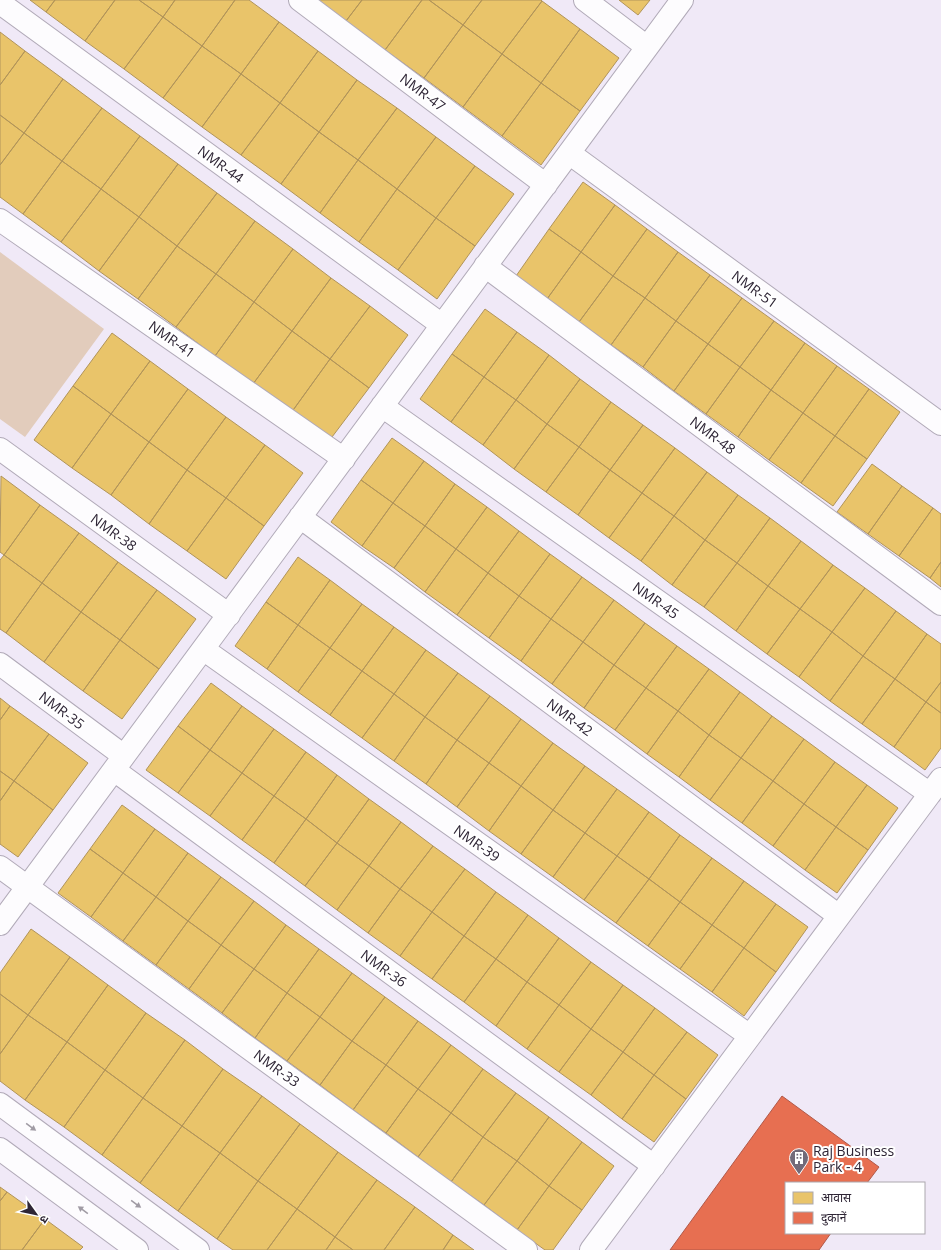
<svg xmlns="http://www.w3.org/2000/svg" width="941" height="1250" font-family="'Open Sans','Noto Sans Devanagari',sans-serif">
  <rect width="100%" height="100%" fill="#f0e9f7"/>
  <path fill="#e2ccbc" d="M0,252L104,329L25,437L0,419Z"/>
  <path fill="#e9c46a" stroke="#b1945a" d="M30,0H55L46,12Z
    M55,0H115L85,41L46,12Z
    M115,0H139L163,17L124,69L85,41Z
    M139,0H175L163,17Z
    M175,0H235L202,46L163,17Z
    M235,0H249L279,22L241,74L202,46Z
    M317,0H362L346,21Z
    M362,0H422L385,50L346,21Z
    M422,0H429L463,25L424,78L385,50Z
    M429,0H482L463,25Z
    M482,0H541L542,1L502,54L463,25Z
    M619,0H650L638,15Z
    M542,1L580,29L541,83L502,54Z
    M163,17L202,46L163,98L124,69Z
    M279,22L318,51L280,103L241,74Z
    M463,25L502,54L463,107L424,78Z
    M580,29L619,58L580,111L541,83Z
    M0,32L25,51L0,85Z
    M202,46L241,74L202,127L163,98Z
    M25,51L63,79L24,133L0,115V85Z
    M318,51L357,80L319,132L280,103Z
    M502,54L541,83L502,136L463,107Z
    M241,74L280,103L241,155L202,127Z
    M63,79L102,108L62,161L24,133Z
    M357,80L397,108L358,160L319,132Z
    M541,83L580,111L541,165L502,136Z
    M280,103L319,132L281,184L241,155Z
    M102,108L140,136L101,189L62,161Z
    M397,108L436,137L397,189L358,160Z
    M0,115L24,133L0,165Z
    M319,132L358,160L320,213L281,184Z
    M24,133L62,161L23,214L0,197V165Z
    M140,136L178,164L139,217L101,189Z
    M436,137L475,166L436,218L397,189Z
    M358,160L397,189L359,242L320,213Z
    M62,161L101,189L61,242L23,214Z
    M178,164L217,193L177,246L139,217Z
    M475,166L514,194L475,246L436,218Z
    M583,182L615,205L581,252L549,229Z
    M101,189L139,217L99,271L61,242Z
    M397,189L436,218L398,270L359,242Z
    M217,193L255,221L216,274L177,246Z
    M615,205L647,229L613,276L581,252Z
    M139,217L177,246L138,299L99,271Z
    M436,218L475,246L437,299L398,270Z
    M255,221L293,249L254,302L216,274Z
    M549,229L581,252L547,299L516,276Z
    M647,229L678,252L645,298L613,276Z
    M177,246L216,274L176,327L138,299Z
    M293,249L331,278L292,331L254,302Z
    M581,252L613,276L579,322L547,299Z
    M678,252L710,275L676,321L645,298Z
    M216,274L254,302L215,356L176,327Z
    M710,275L742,298L708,344L676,321Z
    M613,276L645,298L611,345L579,322Z
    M331,278L370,306L330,359L292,331Z
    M645,298L676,321L643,367L611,345Z
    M742,298L774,321L740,367L708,344Z
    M254,302L292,331L253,384L215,356Z
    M370,306L408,335L369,388L330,359Z
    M485,309L517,332L484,377L452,354Z
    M676,321L708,344L674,391L643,367Z
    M774,321L805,343L771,390L740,367Z
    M292,331L330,359L291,413L253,384Z
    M517,332L549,355L516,400L484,377Z
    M112,333L150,361L111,414L73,386Z
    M805,343L837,366L803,413L771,390Z
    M708,344L740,367L706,414L674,391Z
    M452,354L484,377L451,422L420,399Z
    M549,355L580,379L547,424L516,400Z
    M330,359L369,388L329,441L291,413Z
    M150,361L188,389L149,442L111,414Z
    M837,366L869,389L835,436L803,413Z
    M740,367L771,390L738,437L706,414Z
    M484,377L516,400L483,445L451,422Z
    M580,379L611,402L579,447L547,424Z
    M73,386L111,414L72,468L34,440Z
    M188,389L226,417L187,470L149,442Z
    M869,389L900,412L867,459L835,436Z
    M771,390L803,413L769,460L738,437Z
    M516,400L547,424L514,469L483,445Z
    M611,402L643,425L610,470L579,447Z
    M803,413L835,436L801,483L769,460Z
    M111,414L149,442L111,495L72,468Z
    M226,417L265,445L226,498L187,470Z
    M547,424L579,447L546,492L514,469Z
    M643,425L675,448L642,493L610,470Z
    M835,436L867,459L833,506L801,483Z
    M392,438L424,461L393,503L361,480Z
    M149,442L187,470L149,524L111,495Z
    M265,445L303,473L264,526L226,498Z
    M579,447L610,470L578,515L546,492Z
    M675,448L707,472L674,516L642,493Z
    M424,461L455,484L425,526L393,503Z
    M872,464L902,486L868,534L837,512Z
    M187,470L226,498L187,551L149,524Z
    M610,470L642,493L609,538L578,515Z
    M707,472L738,495L705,540L674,516Z
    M1,476L40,505L4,555L0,552Z
    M361,480L393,503L362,546L331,522Z
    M455,484L487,507L456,549L425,526Z
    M902,486L933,508L899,556L868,534Z
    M642,493L674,516L641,561L609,538Z
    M738,495L770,518L737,563L705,540Z
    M226,498L264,526L226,579L187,551Z
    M393,503L425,526L394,568L362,546Z
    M40,505L79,533L42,583L4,555Z
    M487,507L519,531L488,573L456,549Z
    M933,508L941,514V562L930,578L899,556Z
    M674,516L705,540L672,585L641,561Z
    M770,518L801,541L768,586L737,563Z
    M425,526L456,549L425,592L394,568Z
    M519,531L550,554L519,596L488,573Z
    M79,533L118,562L81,612L42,583Z
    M705,540L737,563L704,607L672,585Z
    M801,541L833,565L800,609L768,586Z
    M456,549L488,573L457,615L425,592Z
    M550,554L582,577L551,619L519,596Z
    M4,555L42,583L6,633L0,629V560Z
    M298,557L330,580L298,625L266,602Z
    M118,562L157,590L120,640L81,612Z
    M941,562V587L930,578Z
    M737,563L768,586L736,631L704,607Z
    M833,565L865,588L832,632L800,609Z
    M488,573L519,596L489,638L457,615Z
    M582,577L614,600L583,642L551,619Z
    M330,580L362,604L330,648L298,625Z
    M42,583L81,612L44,662L6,633Z
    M768,586L800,609L767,654L736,631Z
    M865,588L896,611L863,656L832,632Z
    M157,590L196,619L159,669L120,640Z
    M519,596L551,619L521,661L489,638Z
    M614,600L645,623L614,665L583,642Z
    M266,602L298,625L267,669L235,646Z
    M362,604L394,627L362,671L330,648Z
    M800,609L832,632L799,677L767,654Z
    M896,611L927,634L895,679L863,656Z
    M81,612L120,640L83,691L44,662Z
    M551,619L583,642L552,684L521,661Z
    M645,623L677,646L646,688L614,665Z
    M298,625L330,648L298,692L267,669Z
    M394,627L426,650L394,694L362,671Z
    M832,632L863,656L830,701L799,677Z
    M927,634L941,644V682L926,702L895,679Z
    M120,640L159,669L122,719L83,691Z
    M583,642L614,665L584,708L552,684Z
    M677,646L709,669L678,711L646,688Z
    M330,648L362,671L330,715L298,692Z
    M426,650L458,673L425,717L394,694Z
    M863,656L895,679L862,724L830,701Z
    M614,665L646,688L615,730L584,708Z
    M709,669L740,692L709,735L678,711Z
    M362,671L394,694L362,738L330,715Z
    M458,673L490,696L457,740L425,717Z
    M895,679L926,702L894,747L862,724Z
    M941,682V713L926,702Z
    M211,683L242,706L210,750L178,726Z
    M646,688L678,711L647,754L615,730Z
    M740,692L772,716L741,758L709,735Z
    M394,694L425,717L394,761L362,738Z
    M490,696L521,719L489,763L457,740Z
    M0,698L10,706L0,720Z
    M926,702L941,713V748L925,770L894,747Z
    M10,706L49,734L14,781L0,771V720Z
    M242,706L274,729L242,773L210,750Z
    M678,711L709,735L679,777L647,754Z
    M772,716L804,739L773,781L741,758Z
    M425,717L457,740L426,784L394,761Z
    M521,719L553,743L521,786L489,763Z
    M178,726L210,750L178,793L146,770Z
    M274,729L306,752L274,796L242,773Z
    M49,734L88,763L53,810L14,781Z
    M709,735L741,758L710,800L679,777Z
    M804,739L835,762L804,804L773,781Z
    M457,740L489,763L457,807L426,784Z
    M553,743L585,766L553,810L521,786Z
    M210,750L242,773L210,816L178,793Z
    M306,752L337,775L306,819L274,796Z
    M741,758L773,781L742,823L710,800Z
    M835,762L867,785L836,827L804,804Z
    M489,763L521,786L489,831L457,807Z
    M585,766L617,789L585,833L553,810Z
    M0,771L14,781L0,801Z
    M242,773L274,796L242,840L210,816Z
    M337,775L369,799L337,843L306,819Z
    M14,781L53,810L18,857L0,844V801Z
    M773,781L804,804L773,846L742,823Z
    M867,785L898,808L868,850L836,827Z
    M521,786L553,810L521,854L489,831Z
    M617,789L649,812L617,856L585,833Z
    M274,796L306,819L274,863L242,840Z
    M369,799L401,822L369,866L337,843Z
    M804,804L836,827L805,870L773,846Z
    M122,805L155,829L123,873L90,849Z
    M553,810L585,833L553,877L521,854Z
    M649,812L680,835L649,879L617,856Z
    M306,819L337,843L305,886L274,863Z
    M401,822L433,846L400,889L369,866Z
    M836,827L868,850L837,893L805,870Z
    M155,829L188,853L156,897L123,873Z
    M585,833L617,856L584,900L553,877Z
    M680,835L712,858L680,902L649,879Z
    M337,843L369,866L337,910L305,886Z
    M433,846L465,869L432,912L400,889Z
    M90,849L123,873L91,917L58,893Z
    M188,853L221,877L188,921L156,897Z
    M617,856L649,879L616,923L584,900Z
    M712,858L744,881L712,925L680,902Z
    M369,866L400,889L368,933L337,910Z
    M465,869L496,892L464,936L432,912Z
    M123,873L156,897L123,941L91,917Z
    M221,877L254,901L221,945L188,921Z
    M649,879L680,902L648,946L616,923Z
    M744,881L776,904L744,948L712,925Z
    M400,889L432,912L400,956L368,933Z
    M496,892L528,915L496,959L464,936Z
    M156,897L188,921L156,965L123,941Z
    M254,901L286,925L254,969L221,945Z
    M680,902L712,925L680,969L648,946Z
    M776,904L808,927L776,972L744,948Z
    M432,912L464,936L432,979L400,956Z
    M528,915L559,938L527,982L496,959Z
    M188,921L221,945L189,989L156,965Z
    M286,925L319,949L287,993L254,969Z
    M712,925L744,948L712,992L680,969Z
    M31,929L70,957L28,1015L0,994V973Z
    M464,936L496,959L464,1002L432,979Z
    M559,938L591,962L559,1005L527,982Z
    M221,945L254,969L222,1013L189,989Z
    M744,948L776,972L744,1016L712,992Z
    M319,949L352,973L320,1017L287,993Z
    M70,957L108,985L67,1042L28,1015Z
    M496,959L527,982L496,1026L464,1002Z
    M591,962L623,985L591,1029L559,1005Z
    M254,969L287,993L255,1038L222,1013Z
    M352,973L385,997L352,1041L320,1017Z
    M527,982L559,1005L527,1049L496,1026Z
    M108,985L146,1013L105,1070L67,1042Z
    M623,985L655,1008L623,1052L591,1029Z
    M287,993L320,1017L287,1061L255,1038Z
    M0,994L28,1015L0,1054Z
    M385,997L418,1021L386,1065L352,1041Z
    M559,1005L591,1029L559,1072L527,1049Z
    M655,1008L687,1032L654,1075L623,1052Z
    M146,1013L185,1040L143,1098L105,1070Z
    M28,1015L67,1042L25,1100L0,1081V1054Z
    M320,1017L352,1041L320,1085L287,1061Z
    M418,1021L451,1045L418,1089L386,1065Z
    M591,1029L623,1052L591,1095L559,1072Z
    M687,1032L718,1055L686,1099L654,1075Z
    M185,1040L223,1069L182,1126L143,1098Z
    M352,1041L386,1065L353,1110L320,1085Z
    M67,1042L105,1070L64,1127L25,1100Z
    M451,1045L483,1069L451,1113L418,1089Z
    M623,1052L654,1075L622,1119L591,1095Z
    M386,1065L418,1089L386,1133L353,1110Z
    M223,1069L262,1096L220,1153L182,1126Z
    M483,1069L516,1093L483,1137L451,1113Z
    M105,1070L143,1098L102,1155L64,1127Z
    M654,1075L686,1099L654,1142L622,1119Z
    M418,1089L451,1113L418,1157L386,1133Z
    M516,1093L549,1117L517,1161L483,1137Z
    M262,1096L300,1124L258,1181L220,1153Z
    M143,1098L182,1126L140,1183L102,1155Z
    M451,1113L483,1137L451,1182L418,1157Z
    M549,1117L582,1142L549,1186L517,1161Z
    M300,1124L338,1152L297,1209L258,1181Z
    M182,1126L220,1153L178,1211L140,1183Z
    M483,1137L517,1161L484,1205L451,1182Z
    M582,1142L614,1166L582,1210L549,1186Z
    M338,1152L377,1180L335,1237L297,1209Z
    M220,1153L258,1181L217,1239L178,1211Z
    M517,1161L549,1186L517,1230L484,1205Z
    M377,1180L415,1207L384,1250H353L335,1237Z
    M258,1181L297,1209L267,1250H233L217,1239Z
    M549,1186L582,1210L553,1250H545L517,1230Z
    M0,1187L7,1192L0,1201Z
    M7,1192L45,1219L22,1250H0V1201Z
    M415,1207L453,1235L443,1250H384Z
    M297,1209L335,1237L326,1250H267Z
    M45,1219L83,1247L80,1250H22Z
    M453,1235L474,1250H443Z
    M335,1237L353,1250H326Z"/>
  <path fill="#e76f51" stroke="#b05949" d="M782,1096L879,1167L867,1183H786V1233H831L819,1250H670Z"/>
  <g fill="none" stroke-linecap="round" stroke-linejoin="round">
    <g stroke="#b1aab8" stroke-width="24">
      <path id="minor" d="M300,0L546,185
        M585,0L647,47
        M0,3L442,325
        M569,153L941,424
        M0,220L344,459
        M485,266L941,604
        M382,406L930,794
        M0,449L229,615
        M300,517L839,916
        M203,649L750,1036
        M0,664L124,756
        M114,770L654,1166
        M0,867L526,1250
        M0,924L682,0
        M0,1104L198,1250
        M0,1149L137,1250
        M591,1250L941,779"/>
    </g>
    <use href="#minor" stroke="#fdfcfe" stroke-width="22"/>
  </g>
  <defs><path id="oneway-solid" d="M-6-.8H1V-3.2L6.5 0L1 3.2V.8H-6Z"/></defs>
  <g fill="#a09ba4">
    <use href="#oneway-solid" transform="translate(31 1127) rotate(36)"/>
    <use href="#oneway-solid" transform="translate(136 1204) rotate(36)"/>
    <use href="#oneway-solid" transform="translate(83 1210) rotate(-144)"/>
  </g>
  <defs>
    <g id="building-pin" transform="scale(1)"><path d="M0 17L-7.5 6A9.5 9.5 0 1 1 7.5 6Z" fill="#726a79" stroke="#fff"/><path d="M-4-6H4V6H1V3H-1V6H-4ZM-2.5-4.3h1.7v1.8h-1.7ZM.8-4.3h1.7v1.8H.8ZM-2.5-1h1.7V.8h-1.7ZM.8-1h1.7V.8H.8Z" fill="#fff"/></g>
  </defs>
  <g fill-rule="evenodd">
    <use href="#building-pin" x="799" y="1158"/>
  </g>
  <g text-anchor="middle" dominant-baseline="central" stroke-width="4" stroke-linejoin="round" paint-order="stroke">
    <g font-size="14" fill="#2e2535" stroke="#fff">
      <text transform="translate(423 92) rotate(37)">NMR-47</text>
      <text transform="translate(221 164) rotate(36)">NMR-44</text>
      <text transform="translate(755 289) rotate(36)">NMR-51</text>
      <text transform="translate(172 339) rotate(35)">NMR-41</text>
      <text transform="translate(713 435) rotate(37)">NMR-48</text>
      <text transform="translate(114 532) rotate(36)">NMR-38</text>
      <text transform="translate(656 600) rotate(35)">NMR-45</text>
      <text transform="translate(62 710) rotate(37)">NMR-35</text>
      <text transform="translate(570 717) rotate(36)">NMR-42</text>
      <text transform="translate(477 843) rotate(35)">NMR-39</text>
      <text transform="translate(384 968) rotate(36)">NMR-36</text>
      <text transform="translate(277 1068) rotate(36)">NMR-33</text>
    </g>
    <g font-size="14" fill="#2e2535" stroke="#fff" text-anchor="start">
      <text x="813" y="1150">Raj Business<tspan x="813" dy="16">Park - 4</tspan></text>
    </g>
  </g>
  <rect x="785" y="1182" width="140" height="52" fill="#ffffff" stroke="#aba8ae"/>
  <rect x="793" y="1192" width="20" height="12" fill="#e9c46a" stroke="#aba8ae"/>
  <text x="821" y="1202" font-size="12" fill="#2e2535">आवास</text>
  <rect x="793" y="1212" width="20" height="12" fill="#e76f51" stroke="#aba8ae"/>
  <text x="821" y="1222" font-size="12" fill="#2e2535">दुकानें</text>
  <g transform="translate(36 1214) rotate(123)" stroke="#ffffff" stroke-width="3" paint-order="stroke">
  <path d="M0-3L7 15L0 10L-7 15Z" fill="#2e2535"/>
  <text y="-6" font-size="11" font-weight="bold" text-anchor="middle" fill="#2e2535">उ</text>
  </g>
</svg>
